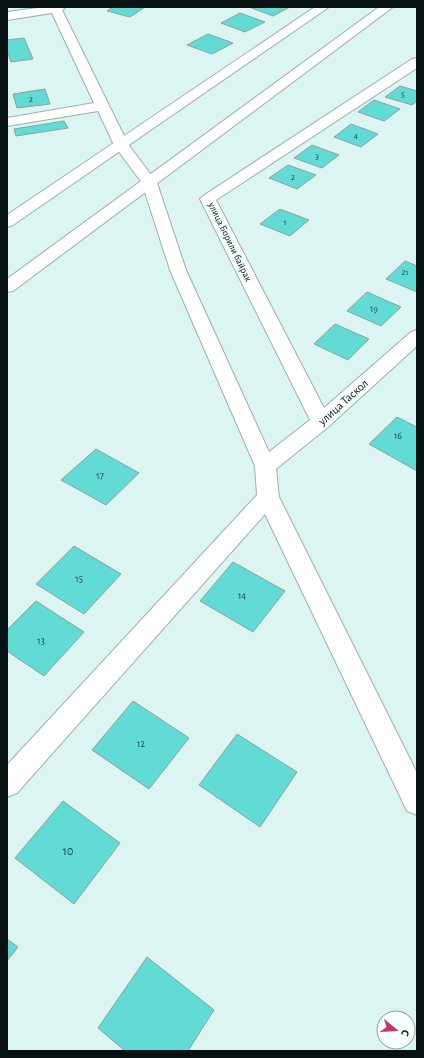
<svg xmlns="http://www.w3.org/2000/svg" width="424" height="1058" font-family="'Alegreya Sans',sans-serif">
  <rect width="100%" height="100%" fill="#dcf5f3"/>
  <path fill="#63dbd5" stroke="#8aa2a0" d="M113,7H145L130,17L107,11Z
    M249,7H290L273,16Z
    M240,13L265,22L245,32L221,23Z
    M208,34L233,43L212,54L187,45Z
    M24,38L33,59L11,62L7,51V40Z
    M400,86L417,91V101L412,105L385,97Z
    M45,89L50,104L17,108L13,94Z
    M374,100L400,109L384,121L358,112Z
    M64,121L68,128L16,136L14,129Z
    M351,124L378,134L361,147L334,137Z
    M312,145L339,155L322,168L294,158Z
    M288,165L316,175L297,189L269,178Z
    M280,209L309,220L290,236L260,224Z
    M405,261L417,266V292L386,279Z
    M367,292L401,307L381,326L347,311Z
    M335,324L369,339L348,360L314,344Z
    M397,417L417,427V471L369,444Z
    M96,449L139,473L106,505L61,480Z
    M74,546L121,574L84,614L36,584Z
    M233,562L285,591L253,632L200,601Z
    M36,601L84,632L44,676L7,651V630Z
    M133,701L189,738L149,789L92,750Z
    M237,734L297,772L260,827L199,785Z
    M63,801L120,843L74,904L15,858Z
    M7,939L18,947L7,961Z
    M147,957L214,1010L188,1051H125L98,1028Z"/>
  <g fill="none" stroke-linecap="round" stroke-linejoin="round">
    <g stroke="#99b0ae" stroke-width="2">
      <path id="minor" d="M45,7H66L62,10L128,144L157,183L186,270L269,452L310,420L200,199L203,196L412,59L417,58V68L216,200L324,408L411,332L417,330V346L328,427L276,469L279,497L417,773V815L407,811L265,514L17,793L7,797V765L257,495L255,466L170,270L142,183L114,145L98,111L7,126V118L94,103L52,13L7,20V12Z"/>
    </g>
    <g stroke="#99b0ae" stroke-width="2">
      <path id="major" d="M315,7H329L13,225L7,227V215Z
        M379,7H393L13,291L7,292V279Z"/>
    </g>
    <use href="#minor" fill="#fff" fill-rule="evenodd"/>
    <use href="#major" fill="#fff" fill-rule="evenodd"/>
  </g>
  <g text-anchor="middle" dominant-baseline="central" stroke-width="3" stroke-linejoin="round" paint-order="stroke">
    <g font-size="9" fill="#204443">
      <text x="403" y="94">5</text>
      <text x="31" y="99">2</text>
      <text x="356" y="135">4</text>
      <text x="317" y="156">3</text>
      <text x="293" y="177">2</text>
      <text x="285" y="222">1</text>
      <text x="405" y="272">21</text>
    </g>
    <g font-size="10" fill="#091212" stroke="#f5fffe">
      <text transform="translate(230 242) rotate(64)">улица Борили байрак</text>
    </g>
    <g font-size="10" fill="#204443">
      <text x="374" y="309">19</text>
      <text x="398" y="436">16</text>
      <text x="100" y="476">17</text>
      <text x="79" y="579">15</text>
      <text x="242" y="596">14</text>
      <text x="41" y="641">13</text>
      <text x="141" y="744">12</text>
    </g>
    <g font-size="12" fill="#091212" stroke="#f5fffe">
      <text transform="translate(343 402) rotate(-42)">улица Таскол</text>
    </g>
    <g font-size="12" fill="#204443">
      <text x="68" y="851">10</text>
    </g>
  </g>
  <rect width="424" height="1058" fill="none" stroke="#091212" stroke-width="16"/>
  <g transform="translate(396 1030) rotate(108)"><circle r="19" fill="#f5fffe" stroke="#97a0a0"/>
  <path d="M0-3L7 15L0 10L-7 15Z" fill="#c73862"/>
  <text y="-6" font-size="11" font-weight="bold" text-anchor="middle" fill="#091212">С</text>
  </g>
</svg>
